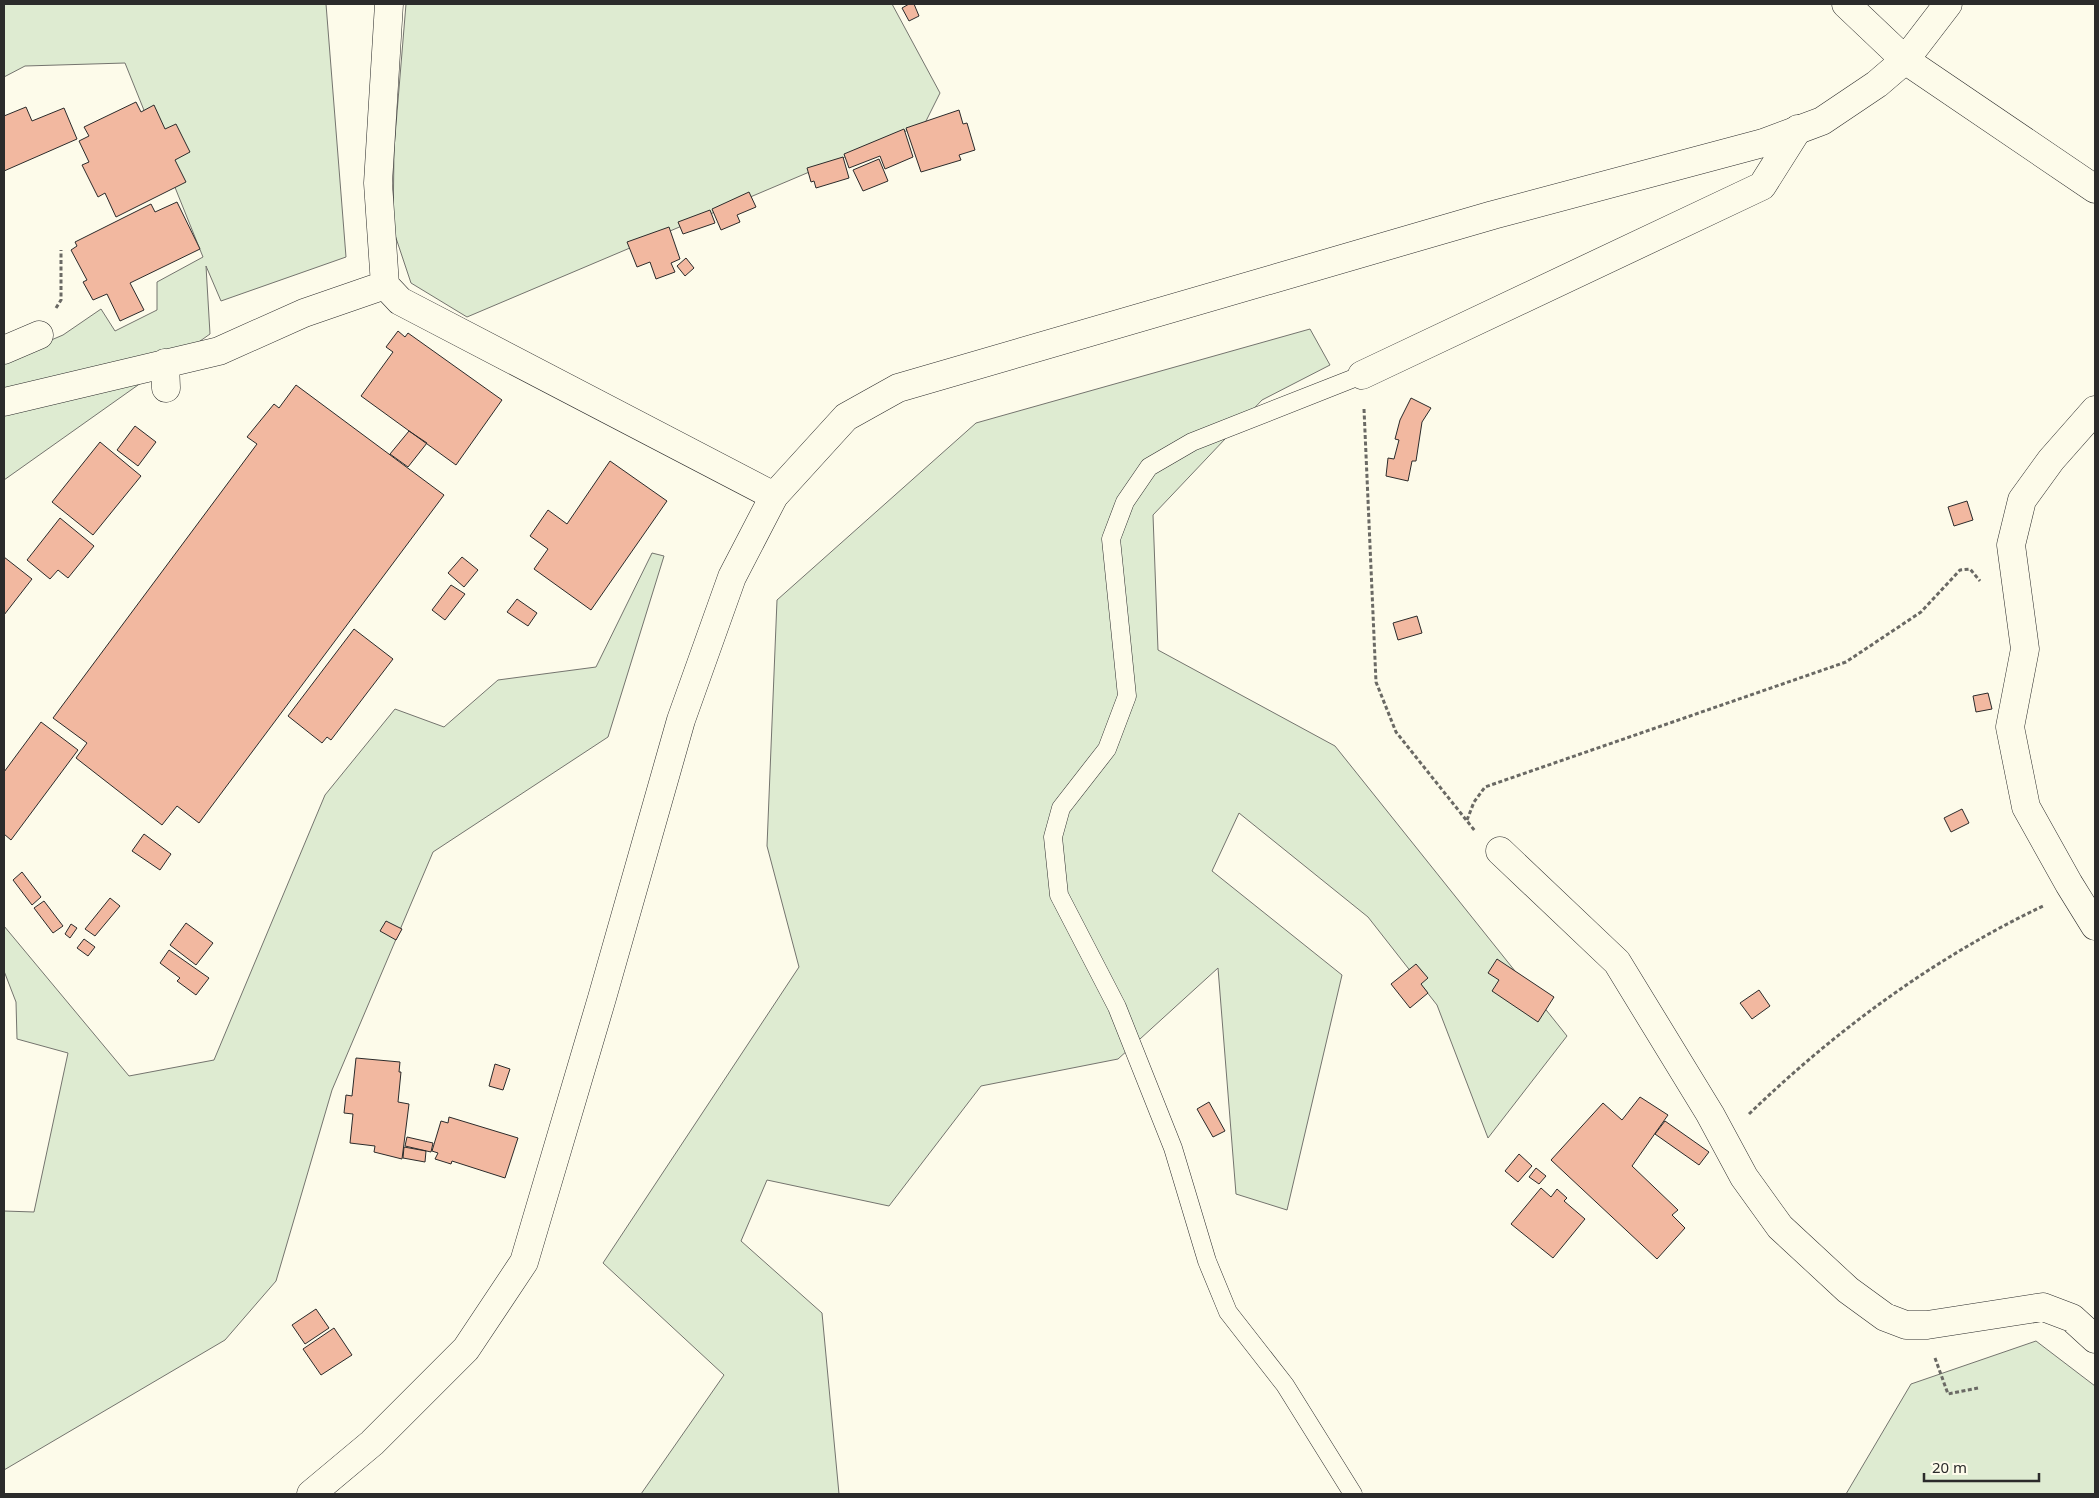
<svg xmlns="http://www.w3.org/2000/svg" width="2099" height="1498" font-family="'Noto Sans',sans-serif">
  <rect width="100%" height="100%" fill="#fdfbea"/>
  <path fill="#deebd1" stroke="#74746e" d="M4,4H326L346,257L221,301L206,266L210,334L4,480V360L63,335L101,309L115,331L157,310V282L203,257L125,63L25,66L4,77Z
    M406,4H892L940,93L925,123L467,317L411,283L393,229L394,149Z
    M1310,329L1330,365L1262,400L1153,515L1158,650L1335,746L1567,1036L1488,1138L1437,1005L1368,917L1239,813L1212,871L1342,975L1287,1210L1236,1194L1218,968L1118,1059L981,1086L889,1206L767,1180L741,1241L822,1313L839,1494H641L724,1375L603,1263L799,967L767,846L777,600L976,423Z
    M652,553L664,556L608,737L433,852L332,1090L276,1281L225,1340L4,1470V1211L34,1212L68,1053L17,1039L16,1002L4,971V926L129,1076L214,1060L325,795L395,709L444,727L498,680L596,667Z
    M2036,1341L2095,1386V1494H1846L1911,1384Z"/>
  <path fill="#f2b8a0" stroke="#2b2b2b" d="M909,4H914L919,16L909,21L902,8Z
    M136,102L141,112L154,105L165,129L176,124L190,152L175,160L186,182L116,217L105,193L98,197L82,165L89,162L79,141L89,136L84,127Z
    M26,107L32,121L64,108L77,139L4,171V116Z
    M959,110L963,124L967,123L975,150L959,155L961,160L921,172L906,128Z
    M904,129L913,157L885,169L880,156L849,168L844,154Z
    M843,157L849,178L816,188L814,181L811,182L807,168Z
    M879,159L888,181L863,191L853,170Z
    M749,192L756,207L737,215L740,222L721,230L712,209Z
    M177,202L200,249L130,283L144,310L120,321L107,294L93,300L83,282L87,280L71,250L77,246L75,242L151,204L155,212Z
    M710,210L715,223L683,234L678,222Z
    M669,227L680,259L671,263L675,272L656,279L650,262L637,267L627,242Z
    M686,258L694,268L685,276L677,266Z
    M398,331L405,337L408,333L502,400L456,465L361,396L393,352L386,347Z
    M296,385L444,495L199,823L177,806L162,825L76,758L87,743L53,718L257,444L247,437L274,404L279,408Z
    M1411,398L1431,408L1422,422L1416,461H1412L1408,481L1386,476L1388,458L1394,459L1399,440L1395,439L1400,420Z
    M135,426L156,442L138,466L117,450Z
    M409,431L427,443L408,467L390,454Z
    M100,442L141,476L93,535L52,502Z
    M610,461L667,501L591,610L534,569L548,549L530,536L548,510L567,524Z
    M1967,501L1973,520L1954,526L1948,507Z
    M60,518L94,546L68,578L58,570L50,579L27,560Z
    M4,557L32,579L4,615Z
    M462,557L478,570L464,587L448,573Z
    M451,585L465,594L445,620L432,610Z
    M517,599L537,613L528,626L507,612Z
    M1417,616L1422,633L1398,640L1393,623Z
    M354,629L393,659L331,740L327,737L322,743L288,716Z
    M1988,693L1992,709L1976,712L1973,696Z
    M41,722L78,750L11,840L4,834V772Z
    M1962,809L1969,823L1951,832L1944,818Z
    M144,834L171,854L160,870L132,851Z
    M22,872L41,897L32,905L13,880Z
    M110,898L120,906L95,936L85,929Z
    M44,901L63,926L53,933L34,908Z
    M386,921L402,929L396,940L380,931Z
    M186,923L213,943L196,965L170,945Z
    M71,924L77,928L70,938L65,934Z
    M84,939L95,947L88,956L77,948Z
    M169,950L209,978L196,995L177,981L180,978L160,963Z
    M1497,959L1554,997L1538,1022L1492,991L1499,980L1488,973Z
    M1416,964L1428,978L1421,984L1428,993L1410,1008L1391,984Z
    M1759,990L1770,1006L1752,1019L1740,1003Z
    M356,1058L400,1062L399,1072H401L398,1102L409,1104L402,1159L374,1152L375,1146L350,1143L353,1114L344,1113L346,1095L352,1096Z
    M495,1064L510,1069L503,1090L489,1086Z
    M1640,1097L1668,1115L1632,1166L1678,1210L1672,1215L1685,1228L1657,1259L1551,1160L1603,1103L1622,1120Z
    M1209,1102L1225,1131L1213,1137L1197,1109Z
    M449,1117L518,1138L505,1178L452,1161L451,1164L435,1159L438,1153L432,1151L441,1121L448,1123Z
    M1665,1121L1709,1152L1699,1165L1655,1134Z
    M407,1137L433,1143L431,1152L405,1146Z
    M404,1147L426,1151L425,1162L403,1158Z
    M1519,1154L1532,1166L1518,1182L1505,1171Z
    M1536,1168L1546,1176L1539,1184L1529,1177Z
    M1541,1188L1551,1197L1557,1189L1567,1198L1564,1201L1585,1219L1553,1258L1511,1224Z
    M316,1309L329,1328L305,1344L292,1325Z
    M334,1328L352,1355L321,1375L303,1349Z"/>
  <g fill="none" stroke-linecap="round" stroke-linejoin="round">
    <g stroke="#2b2b2b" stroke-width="19">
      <path id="service" d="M1353,1494L1285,1385L1228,1312L1207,1261L1173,1148L1117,1007L1059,895L1053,837L1061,808L1107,749L1127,696L1111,539L1125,502L1149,467L1192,442L1362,375"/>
    </g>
    <g stroke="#2b2b2b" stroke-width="29">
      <path id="minor" d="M389,4L378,183L385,285L400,301L774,496
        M4,350L39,335
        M165,363L166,388
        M1362,375L1762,186L1798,129
        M4,402L219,351L304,313L385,285
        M2095,410L2051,460L2022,500L2011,545L2025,649L2010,727L2026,807L2069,884L2095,926
        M1500,851L1617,962L1710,1114L1744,1177L1780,1227L1848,1290L1885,1317L1906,1325H1927L2043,1307L2072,1318L2095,1339"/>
    </g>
    <g stroke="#2b2b2b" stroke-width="29">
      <path id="tertiary" d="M1846,4L1905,60L2095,189
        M311,1494L372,1443L466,1349L524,1262L602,998L681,720L732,577L774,496L846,417L898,388L1493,215L1763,143L1822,121L1877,84L1905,60L1948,4"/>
    </g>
    <path stroke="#6a6964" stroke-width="3" stroke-dasharray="4 2.5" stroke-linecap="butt" d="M56,308L61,300V250
      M1364,409L1376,682L1396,732L1475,831
      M1467,820L1474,802L1485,787L1846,662L1921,612L1960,570L1970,569L1980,581
      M1749,1114C1836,1030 1934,958 2043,906
      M1935,1358L1948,1394L1978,1388"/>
    <use href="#service" stroke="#fdfbea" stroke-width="18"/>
    <use href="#minor" stroke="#fdfbea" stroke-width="28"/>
    <use href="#tertiary" stroke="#fdfbea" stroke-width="28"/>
  </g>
  <rect width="2099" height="1498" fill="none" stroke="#2b2b2b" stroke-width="10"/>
  <path d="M1924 1473v8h115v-8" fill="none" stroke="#2b2b2b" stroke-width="2.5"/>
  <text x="1932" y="1473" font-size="15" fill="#2b2b2b" stroke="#fdfbea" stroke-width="4" paint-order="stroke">20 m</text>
</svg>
